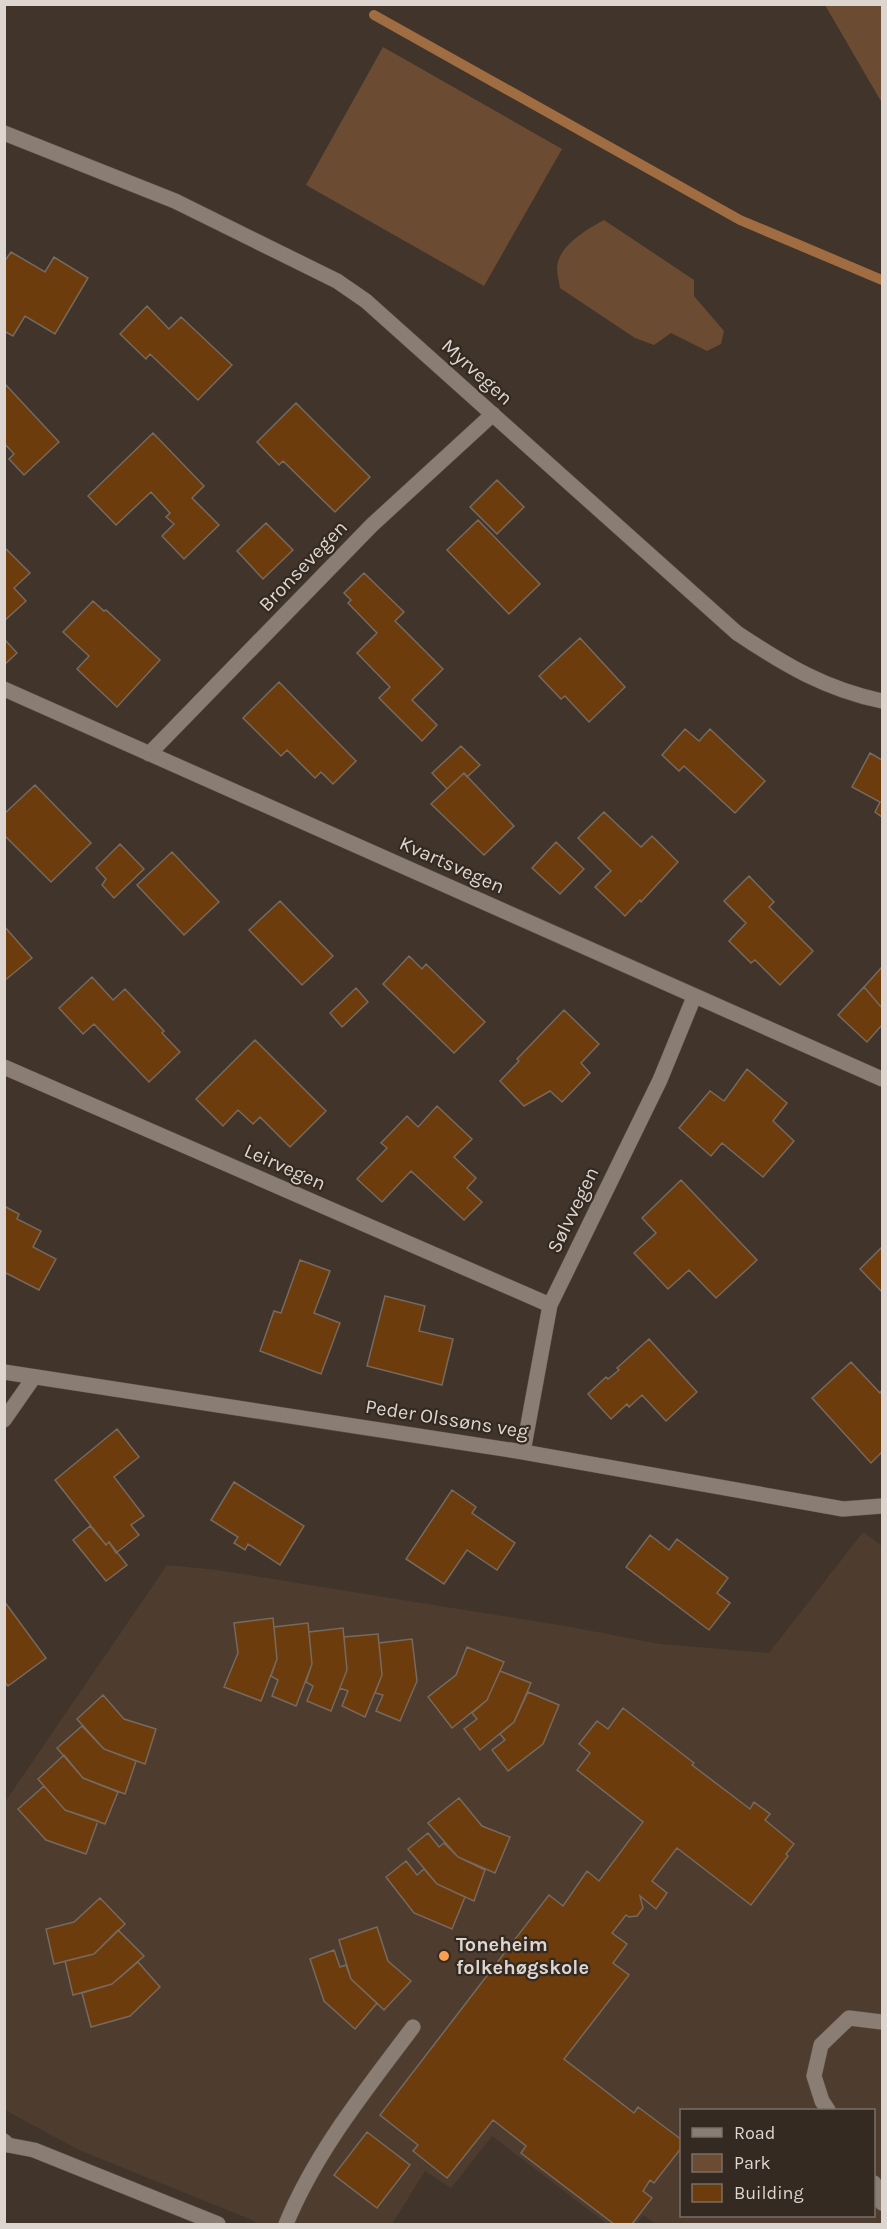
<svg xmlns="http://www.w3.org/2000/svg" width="887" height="2229" font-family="Karla,sans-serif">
  <rect width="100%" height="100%" fill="#40342b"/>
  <path fill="#4e3d2f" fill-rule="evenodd" d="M863,1532L882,1546V2224H656L643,2215L636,2224H607L492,2136L451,2188L425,2171L392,2224H258L252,2220L79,2150L5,2110V1802L167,1565L217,1570L565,1626L660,1644L769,1653ZM682,2110H874V2216H682Z"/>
  <path fill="#6b4c33" d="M825,5H882V103Z
    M383,47L562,149L484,286L306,185Z
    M604,220L694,280V296L724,331L721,344L707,351L671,333L654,345L635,338L560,288C559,282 557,274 557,268C558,246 587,229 604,220Z"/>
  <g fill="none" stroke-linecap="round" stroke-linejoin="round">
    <path stroke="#a06c41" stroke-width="10" d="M374,15L740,220L882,280"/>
  </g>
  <path fill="#6c3c0d" stroke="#76695f" stroke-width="1.5" d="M11,252L45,272L54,257L88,278L55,334L25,316L13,336L4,331V262Z
    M147,306L169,329L181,317L232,365L198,400L150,354L146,359L120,334Z
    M5,384L59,442L24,475L9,459L14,454L4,443Z
    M296,403L370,477L335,512L283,461L279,465L257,442Z
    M153,433L204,486L192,498L219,525L184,559L162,536L174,524L166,517L170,513L151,492L116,525L88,496Z
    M497,480L524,507L497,534L470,507Z
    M478,520L540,584L509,614L447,550Z
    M266,523L293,550L263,579L237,551Z
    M4,547L30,573L14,588L26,601L4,621Z
    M364,573L404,612L395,621L443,669L412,700L437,725L422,741L379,698L390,687L357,653L377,633L348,603L351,600L344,593Z
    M93,601L104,611L106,610L160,660L117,707L77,669L89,656L63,632Z
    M580,638L625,687L589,722L565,696L561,699L539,676Z
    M6,641L17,653L4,665V643Z
    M279,682L356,761L333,784L321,772L315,778L287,750L281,756L243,718Z
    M685,729L699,741L710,729L765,781L735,813L684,766L679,771L662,755Z
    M461,746L480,765L467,777L464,773L447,789L432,773Z
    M870,753L882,760V817L875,812L880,802L852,787Z
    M464,773L514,826L484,855L431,804Z
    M35,785L91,843L51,882L4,835V814Z
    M604,812L641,847L652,836L678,862L641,902L640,900L625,916L595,887L611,871L578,838Z
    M556,842L584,869L560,894L532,868Z
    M120,844L144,869L114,898L102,885L106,879L96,868Z
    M172,852L219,902L184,935L137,885Z
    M749,876L774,902L769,907L813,951L780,985L755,960L751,963L729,941L746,923L724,901Z
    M280,901L333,956L302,985L249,930Z
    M4,926L32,958L4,981Z
    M409,956L422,969L426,964L485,1022L454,1053L383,984Z
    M882,967V1008L864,987Z
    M92,977L113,1000L125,989L164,1031L162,1033L180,1052L149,1082L94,1024L83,1034L59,1008Z
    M864,987L882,1008V1025L867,1042L838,1015Z
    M356,988L368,1002L342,1027L330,1013Z
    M564,1010L599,1044L581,1063L590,1073L562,1102L550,1091L524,1106L500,1081L519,1061L517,1059Z
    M255,1040L326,1111L290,1147L260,1117L253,1124L238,1110L223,1126L196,1099Z
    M747,1069L787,1103L773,1121L794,1141L763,1177L722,1143L711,1156L679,1128L710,1091L724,1101Z
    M437,1106L472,1139L454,1157L476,1178L467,1188L482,1202L464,1220L411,1171L382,1202L357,1179L387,1148L381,1143L407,1116L418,1127Z
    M681,1180L757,1260L716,1298L689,1270L668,1289L634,1253L656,1233L642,1218Z
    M4,1206L19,1214L17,1219L41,1231L33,1247L56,1259L39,1290L4,1272Z
    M882,1247V1292L860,1269Z
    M300,1260L330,1271L314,1313L340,1323L321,1374L260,1351L274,1311L281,1313Z
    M385,1296L425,1306L419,1331L453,1339L442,1385L367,1366Z
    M649,1339L697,1392L666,1421L642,1395L629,1407L627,1404L611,1419L588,1394L606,1377L608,1379L619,1370L617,1368Z
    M851,1362L880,1393L882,1390V1452L871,1463L812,1398Z
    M117,1429L139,1457L114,1477L144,1516L131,1525L139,1535L116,1553L109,1542L106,1545L55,1480Z
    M234,1482L304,1526L280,1565L248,1544L245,1550L234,1543L238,1537L211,1520Z
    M452,1490L476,1507L472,1513L515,1543L497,1570L467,1550L444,1584L406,1559Z
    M90,1526L106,1545L109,1542L127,1565L106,1581L73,1540Z
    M650,1535L669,1550L677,1539L728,1578L717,1593L730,1603L709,1630L626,1567Z
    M4,1601L46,1658L8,1686L4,1681Z
    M273,1618L277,1659L261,1701L224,1687L238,1653L234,1623Z
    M308,1623L312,1664L296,1706L272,1696L278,1680L271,1676L277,1659L274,1627Z
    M343,1628L347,1670L331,1711L307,1701L313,1686L306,1682L312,1664L309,1632Z
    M378,1634L382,1675L365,1717L342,1706L348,1691L340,1688L347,1670L344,1637Z
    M412,1639L417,1681L400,1721L376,1711L383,1695L375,1693L382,1675L379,1643Z
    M467,1647L504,1662L487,1700L452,1728L428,1697L456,1675Z
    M500,1671L531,1683L514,1722L480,1750L464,1729L477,1719L472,1713L487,1700Z
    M528,1692L559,1705L543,1744L508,1771L492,1750L505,1740L500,1734L514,1722Z
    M103,1695L124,1719L156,1729L145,1764L104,1749L77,1719Z
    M623,1708L694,1763L692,1765L750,1809L754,1802L770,1814L765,1820L794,1844L786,1854L788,1856L751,1905L677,1848L652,1881L667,1893L656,1909L640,1896L643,1908L637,1916L629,1917L626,1915L612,1933L627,1944L613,1963L629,1975L564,2059L634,2113L638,2107L682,2140V2147L654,2183L650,2180L643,2191L652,2198L632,2224H614L521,2153L526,2146L493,2120L447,2178L413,2151L418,2145L380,2115L549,1895L563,1906L587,1871L599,1881L643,1822L577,1770L590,1753L579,1744L597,1721L608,1729Z
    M82,1726L104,1749L136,1761L125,1794L83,1778L57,1748Z
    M64,1755L83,1778L118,1792L105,1824L65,1810L38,1779Z
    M44,1786L65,1810L98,1821L86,1854L46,1840L18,1809Z
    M459,1798L482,1826L510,1837L495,1873L458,1857L428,1823Z
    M428,1833L439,1847L444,1843L458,1857L485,1870L474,1901L437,1884L408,1849Z
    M406,1861L417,1875L424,1869L437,1884L465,1897L452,1929L414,1913L386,1877Z
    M100,1898L125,1924L94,1954L54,1964L46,1929L74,1922Z
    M377,1927L388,1961L411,1981L384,2010L351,1979L339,1940Z
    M118,1930L144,1956L112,1984L73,1995L65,1961L94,1954Z
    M334,1950L340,1967L346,1965L351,1979L377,2003L355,2029L324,2001L310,1959Z
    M138,1962L160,1987L130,2016L91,2027L82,1993L112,1984Z
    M367,2132L410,2165L377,2208L334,2175Z"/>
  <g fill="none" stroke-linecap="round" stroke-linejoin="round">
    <g stroke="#595048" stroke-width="16">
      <path id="lane" d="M828,2110L822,2101L814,2076L821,2045L849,2018L882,2022
        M8,2145L34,2150L218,2224
        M874,2183L882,2203
        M286,2224C316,2151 366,2090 413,2027"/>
    </g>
    <g stroke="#595048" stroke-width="16">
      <path id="street" d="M4,133L175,201L337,281L366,301L737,633C785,665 825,689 882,701
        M4,689L882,1079
        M149,754L372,525L493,414
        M4,1067L550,1305
        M4,1372L523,1452L843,1509L882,1506
        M4,1420L34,1377
        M523,1452L550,1305L660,1080L694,997
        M4,2141L8,2145"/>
    </g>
    <use href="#lane" stroke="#8a7d73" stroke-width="15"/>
    <use href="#street" stroke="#8a7d73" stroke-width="15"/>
  </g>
  <circle fill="#fa9f4f" stroke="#352a21" stroke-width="2" cx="444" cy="1956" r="6"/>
  <g text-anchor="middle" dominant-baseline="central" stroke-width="4.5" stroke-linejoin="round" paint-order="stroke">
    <g font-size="20" fill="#ddd6d0" stroke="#352a21">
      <text transform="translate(477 372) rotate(42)">Myrvegen</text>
      <text transform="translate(303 566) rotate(-46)">Bronsevegen</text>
      <text transform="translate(452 865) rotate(24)">Kvartsvegen</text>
      <text transform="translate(285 1167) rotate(24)">Leirvegen</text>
      <text transform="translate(573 1210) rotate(-64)">Sølvvegen</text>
      <text transform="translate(447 1419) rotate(9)">Peder Olssøns veg</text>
    </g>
    <g font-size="20" font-weight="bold" fill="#ddd6d0" stroke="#352a21" text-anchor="start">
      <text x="456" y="1944">Toneheim<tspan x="456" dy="23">folkehøgskole</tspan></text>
    </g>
  </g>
  <rect width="887" height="2229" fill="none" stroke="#ddd6d0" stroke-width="12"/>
  <rect x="680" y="2109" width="195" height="108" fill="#352a21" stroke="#786f67" stroke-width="1.5"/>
  <rect x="692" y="2128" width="30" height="9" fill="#8a7d73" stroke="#786f67" stroke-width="1.5"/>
  <text x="734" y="2139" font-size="18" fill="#ddd6d0">Road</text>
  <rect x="692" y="2154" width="30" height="18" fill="#6b4c33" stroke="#786f67" stroke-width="1.5"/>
  <text x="734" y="2169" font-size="18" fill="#ddd6d0">Park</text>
  <rect x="692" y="2184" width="30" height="18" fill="#6c3c0d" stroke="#786f67" stroke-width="1.5"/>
  <text x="734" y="2199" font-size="18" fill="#ddd6d0">Building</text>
</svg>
